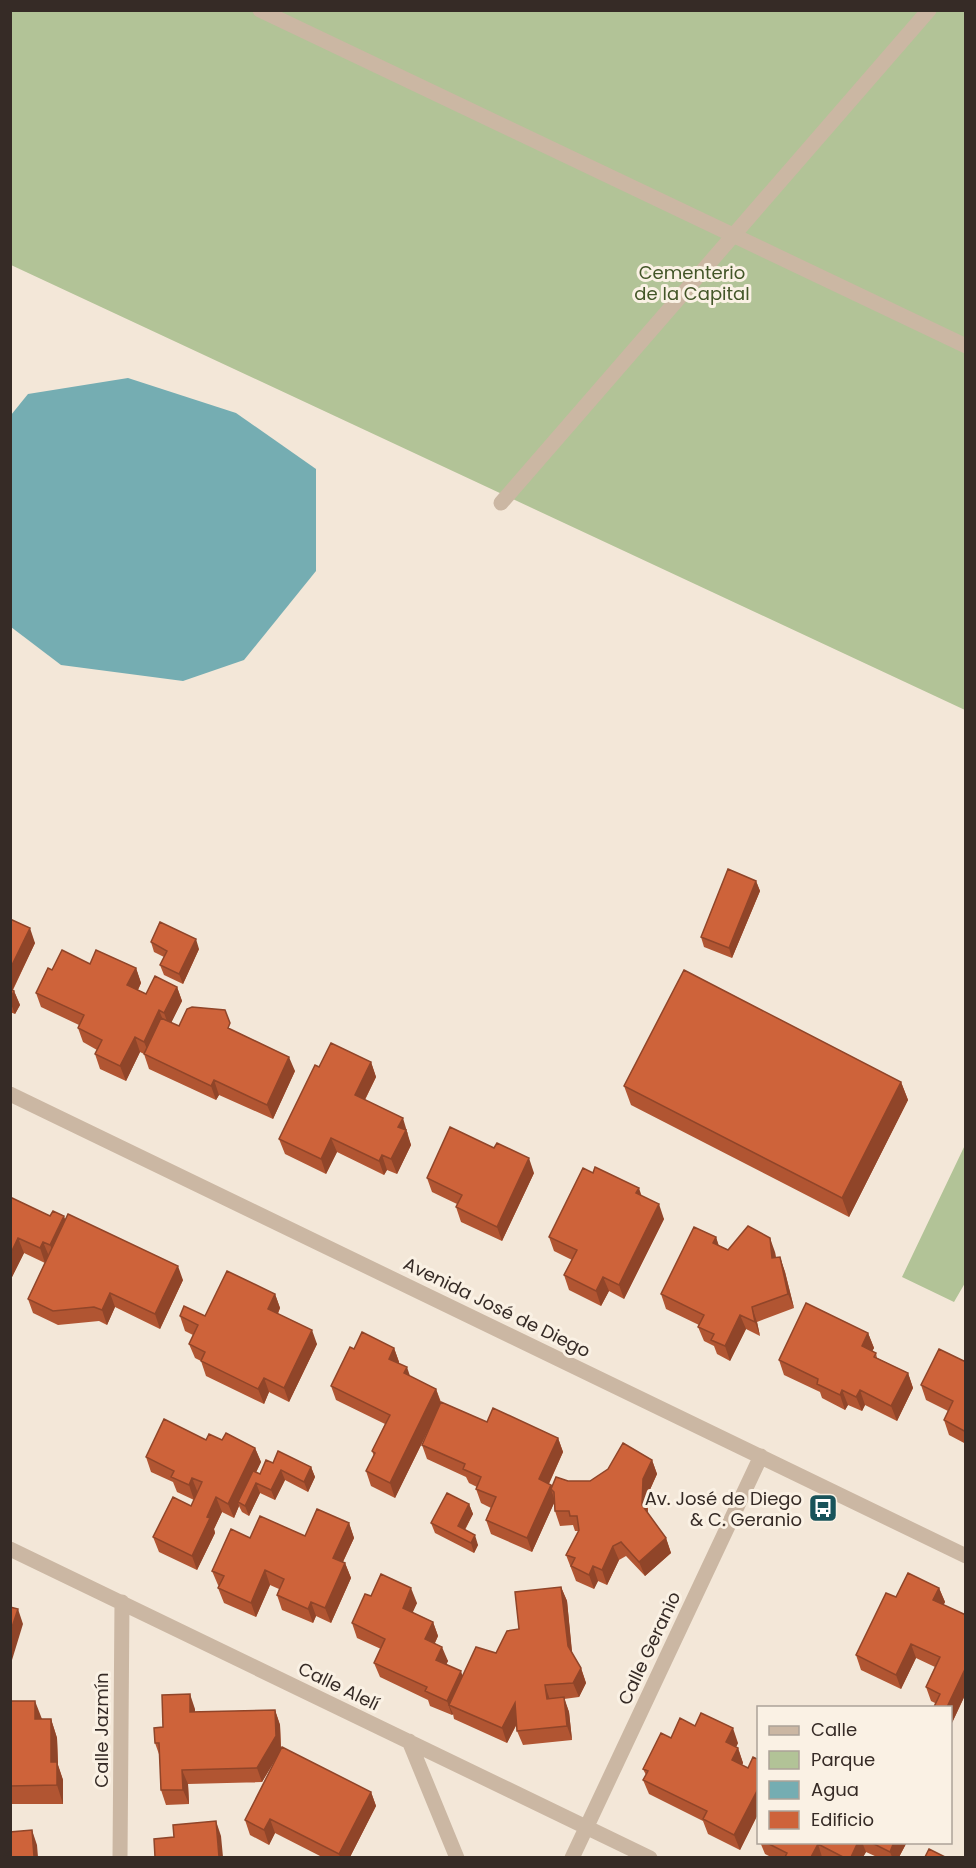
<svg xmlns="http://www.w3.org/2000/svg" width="976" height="1868" font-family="Poppins,sans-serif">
  <rect width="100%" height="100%" fill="#f3e7d8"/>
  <path fill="#b2c397" d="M11,11H965V710L11,265Z
    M965,1145V1283L954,1302L902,1277Z"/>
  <path fill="#75adb2" d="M128,378L236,413L316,469V571L244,660L183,681L61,665L11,627V415L28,394Z"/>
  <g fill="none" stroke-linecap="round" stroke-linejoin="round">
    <path stroke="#cbb7a3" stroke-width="15" d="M260,10L966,346
      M501,503L929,10
      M10,1094L966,1556
      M10,1549L650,1858
      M409,1741L457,1858
      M120,1858L122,1602
      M572,1858L761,1456"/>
  </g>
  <path fill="#b15532" d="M756,881L760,891L732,958L704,947L701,937Z
    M10,919L35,943L13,990L14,991L20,1005L15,1014L10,1012Z
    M151,942L199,949L183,984L164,975L160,965L164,957L154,952Z
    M90,964L136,968L141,983L138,990L146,994L177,987L182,1001L171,1023L179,1026L232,1030L295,1071L273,1119L219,1095L216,1100L149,1069L144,1054L140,1052L126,1081L100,1069L95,1054L97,1050L83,1042L78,1028L79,1025L41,1007L36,993L52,970Z
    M371,1062L376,1077L365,1100L408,1133L407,1134L411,1145L397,1174L387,1170L384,1175L337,1152L326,1174L285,1154L279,1139Z
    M901,1082L908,1100L849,1217L631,1105L624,1086Z
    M534,1173L502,1241L461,1222L456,1207L457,1204L432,1192L427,1178Z
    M642,1196L664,1219L624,1299L609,1291L601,1306L569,1290L564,1275L572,1260L554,1251L549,1237Z
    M10,1197L50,1216L65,1219L183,1280L160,1329L115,1307L107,1325L99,1321L58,1325L33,1313L28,1299L45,1263L24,1253L10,1281Z
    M716,1237L718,1245L728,1250L775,1252L776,1257H780L785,1272L794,1308L757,1322L760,1336L746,1329L730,1361L717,1354L714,1346L704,1341L698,1327L699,1325L666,1309L661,1294Z
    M275,1294L280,1308L278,1314L317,1344L289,1402L269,1392L264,1404L206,1376L201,1361L195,1358L189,1344L193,1335L185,1331L180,1316H205Z
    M868,1333L874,1348L872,1351L876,1353L877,1358L908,1373L913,1388L897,1421L865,1405L862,1411L848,1405L845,1410L822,1398L820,1392L784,1375L779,1360Z
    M394,1348L399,1362V1364L410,1376L436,1389L441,1402L487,1422L558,1438L563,1452L549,1484L552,1487L568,1481H590L652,1460L657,1474L648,1494V1513L666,1538L671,1553L645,1576L626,1556L619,1560L607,1585L598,1581L594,1589L576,1581L566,1555L579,1531H575L573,1525L560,1526L555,1511L554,1503L532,1552L491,1534L486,1520L491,1508L481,1503L476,1489L477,1487L469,1483L466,1477L427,1459L422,1445L430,1427L395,1498L371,1486L366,1471L374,1456L372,1451L385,1424L336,1400L331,1386L354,1349Z
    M966,1362V1444L949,1435L944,1420L948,1411L926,1400L921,1385Z
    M206,1440H222L255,1448L261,1462L256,1472L260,1474L273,1463L311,1467L315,1477L308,1492L285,1480L275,1500L260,1493L249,1516L242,1512L239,1506L234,1518L222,1512L214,1529L215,1533L197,1570L159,1552L153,1537L191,1506L194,1500L177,1492L173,1482L151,1472L146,1457Z
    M469,1504L473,1514L465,1530L478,1545L474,1553L435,1533L431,1523Z
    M349,1523L354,1538L343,1562L345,1563L351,1578L331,1623L316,1616L313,1623L282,1610L277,1595L279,1589L270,1585L256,1617L224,1603L218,1588L219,1586L218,1585L212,1571L250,1538L305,1536Z
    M561,1587L567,1601L572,1654L581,1668L586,1683L579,1697L564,1699L569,1712L572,1740L523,1745L517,1731V1724L507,1743L454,1719L453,1714L452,1715L430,1706L428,1700L380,1677L374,1663L381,1649L357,1638L352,1623L371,1596L417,1603L412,1612L433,1622L438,1636L435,1643L448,1661L446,1664L462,1676L496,1653Z
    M939,1588L945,1602L943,1605L966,1615V1693L951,1725V1707H934L935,1703L931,1701L926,1687L935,1667L916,1658L901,1689L861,1670L856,1655L896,1597Z
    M10,1701L42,1719H51L57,1738L58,1765L63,1780V1804H10Z
    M195,1709V1712L275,1710L280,1725L281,1750L371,1792L376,1806L350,1857H322L275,1833L269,1845L250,1835L245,1820L280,1752L262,1782L188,1784L189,1804L166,1805L161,1790L160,1757L155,1743L163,1727Z
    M695,1726L738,1743L736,1747L738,1748L743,1763L742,1765L748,1768L759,1760V1812L740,1850L708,1834L703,1821L649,1794L643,1780L646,1775L643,1769L671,1738Z
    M760,1842H907L899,1857H877L866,1852L863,1857H771L765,1854Z"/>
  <path fill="#904529" d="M756,881L760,891L732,958L729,948Z
    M30,928L35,943L10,995V969Z
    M196,939L199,949L183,984L179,974Z
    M136,968L141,983L133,1000L127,985Z
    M177,987L182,1001L169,1027L164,1013Z
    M14,991L20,1005L15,1014L10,1001Z
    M159,1010L165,1025L150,1056L144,1042Z
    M135,1037L140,1052L126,1081L120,1066Z
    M289,1057L295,1071L273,1119L267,1105Z
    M371,1062L376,1077L360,1109L355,1095Z
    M214,1080L219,1095L216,1100L211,1086Z
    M901,1082L908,1100L849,1217L842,1198Z
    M403,1118L411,1145L397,1174L391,1159L398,1127Z
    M331,1138L337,1152L326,1174L321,1159Z
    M382,1155L387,1170L384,1175L379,1161Z
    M529,1158L534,1173L502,1241L497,1227Z
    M639,1188L644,1203L636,1193Z
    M659,1204L664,1219L624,1299L619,1285Z
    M64,1216L69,1230L56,1259L50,1245Z
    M716,1237L721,1252L713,1243Z
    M18,1238L24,1253L10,1281V1255Z
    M770,1238L775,1252L777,1272L772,1258Z
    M43,1242L49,1256L45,1263L40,1248Z
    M780,1257L785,1272L794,1308L788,1294Z
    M178,1266L183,1280L160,1329L155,1314Z
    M603,1277L609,1291L601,1306L596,1291Z
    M110,1293L115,1307L107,1325L102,1310Z
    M275,1294L280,1308L273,1323L268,1309Z
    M752,1307L757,1322L760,1336L755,1322Z
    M740,1315L746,1329L730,1361L725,1346Z
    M312,1330L317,1344L289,1402L284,1388Z
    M868,1333L874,1348L867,1361L862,1346Z
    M394,1348L399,1362L394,1373L389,1359Z
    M407,1367L412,1382L404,1373Z
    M908,1373L913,1388L897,1421L891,1406Z
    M264,1378L269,1392L264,1404L258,1389Z
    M436,1389L441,1404L395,1498L390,1483Z
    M842,1390L848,1405L845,1410L840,1395Z
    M860,1390L865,1405L862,1411L856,1397Z
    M558,1438L563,1452L544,1494L539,1479Z
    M255,1448L261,1462L241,1504L238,1502L239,1506L234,1518L228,1504Z
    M652,1460L657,1474L648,1494L647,1520L642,1505L643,1479Z
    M311,1467L315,1477L308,1492L304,1482Z
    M281,1470L285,1480L275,1500L271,1490Z
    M192,1478L198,1493L194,1500L189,1485Z
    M256,1483L260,1493L249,1516L245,1506Z
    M551,1485L553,1491L551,1489L555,1501L532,1552L527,1538Z
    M216,1497L222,1512L214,1529L215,1533L197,1570L192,1556L207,1517Z
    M469,1504L473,1514L461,1536L458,1526Z
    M349,1523L354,1538L338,1572L333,1558Z
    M475,1535L478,1545L474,1553L471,1543Z
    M666,1538L671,1553L645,1576L639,1562Z
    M613,1546L619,1560L607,1585L602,1570Z
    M345,1563L351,1578L331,1623L325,1608Z
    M593,1566L598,1581L594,1589L589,1575Z
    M265,1570L270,1585L256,1617L251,1603Z
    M561,1587L567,1601L573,1661L568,1646Z
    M411,1588L417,1603L408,1623L403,1608Z
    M939,1588L945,1602L939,1615L933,1600Z
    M311,1602L316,1616L313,1623L308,1609Z
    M18,1609L23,1624L12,1660L10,1657V1633Z
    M433,1622L438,1636L430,1653L425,1639Z
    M911,1644L916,1658L901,1689L896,1675Z
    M442,1647L448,1661L442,1674L436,1660Z
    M966,1667V1693L951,1725V1707H947Z
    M581,1668L586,1683L579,1697L573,1683Z
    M461,1671L466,1686L449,1705L453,1714L452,1715L447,1701Z
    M545,1685L550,1700L547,1699Z
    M190,1694L195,1709V1727L190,1712Z
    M564,1697L569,1712L572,1740L567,1726Z
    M35,1701L42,1719H35Z
    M515,1703L520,1717L507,1743L502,1728Z
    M275,1710L280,1725L281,1750L262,1782L257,1768Z
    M51,1719L57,1738L58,1765L63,1780V1804L57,1785L51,1762Z
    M733,1728L738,1743L731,1757L726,1742Z
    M738,1748L743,1763L737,1775L732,1760Z
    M182,1770L188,1784L189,1804L183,1790Z
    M759,1787V1812L740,1850L734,1835Z
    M371,1792L376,1806L350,1857H340L339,1854Z
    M270,1819L275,1833L269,1845L264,1830Z
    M216,1821L221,1836L223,1857H219Z
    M32,1830L37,1845L38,1857H34Z
    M858,1842H862L866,1852L863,1857H851Z
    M894,1842H907L899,1857H892L890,1852Z
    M818,1844L822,1857H811Z"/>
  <path fill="#ce633a" stroke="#904529" stroke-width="1.5" d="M728,869L756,881L729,948L701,937Z
    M10,919L30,928L10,969Z
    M160,922L196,939L179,974L160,965L167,951L151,942Z
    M62,950L90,964L96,950L136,968L127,985L146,994L155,976L177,987L164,1013L159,1010L144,1042L135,1037L120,1066L95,1054L102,1040L78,1028L84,1015L36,993L48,968L52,970Z
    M684,970L901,1082L842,1198L624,1086Z
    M10,989L14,991L10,999Z
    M192,1007L225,1010L230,1023L228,1028L289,1057L267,1105L214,1080L211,1086L144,1054L161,1018L179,1026L187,1009Z
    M331,1043L371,1062L355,1095L403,1118L398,1127L406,1130L391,1159L382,1155L379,1161L331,1138L321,1159L279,1139L315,1065L319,1067Z
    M450,1127L494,1148L497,1143L529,1158L497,1227L456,1207L462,1195L427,1178Z
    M595,1167L639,1188L636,1193L659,1204L619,1285L603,1277L596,1291L564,1275L577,1250L549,1237L583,1168L593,1173Z
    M10,1197L50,1216L53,1211L64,1216L50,1245L43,1242L40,1248L18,1238L10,1255Z
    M68,1214L178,1266L155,1314L110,1293L102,1310L94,1307L53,1311L28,1299Z
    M748,1226L770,1238L772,1258L780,1257L788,1294L752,1307L755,1322L740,1315L725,1346L711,1340L714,1334L698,1327L704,1315L661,1294L694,1227L716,1237L713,1243L728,1250Z
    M227,1271L275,1294L268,1309L312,1330L284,1388L264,1378L258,1389L201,1361L205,1352L189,1344L198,1325L180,1316L184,1306L205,1316Z
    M806,1303L868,1333L862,1346L876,1353L874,1357L908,1373L891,1406L860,1390L856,1397L842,1390L840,1395L817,1384L818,1379L779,1360Z
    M362,1332L394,1348L389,1359L407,1367L404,1373L436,1389L390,1483L366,1471L375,1453L372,1451L390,1415L331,1386L350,1347L354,1349Z
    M939,1349L966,1362V1432L944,1420L953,1401L921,1385Z
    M441,1402L487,1422L493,1408L558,1438L539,1479L551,1485L527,1538L486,1520L496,1497L476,1489L481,1477L463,1469L465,1464L422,1445Z
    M164,1419L206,1440L209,1434L222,1440L226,1433L255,1448L228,1504L216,1497L207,1517L210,1518L192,1556L153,1537L173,1497L191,1506L202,1482L192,1478L189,1485L171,1477L174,1471L146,1457Z
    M623,1443L652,1460L643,1479L642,1505L666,1538L639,1562L621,1542L613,1546L602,1570L593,1566L589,1575L571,1566L575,1558L566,1555L579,1530L577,1516H570L569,1511H555L554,1492L551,1489L556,1477L568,1481H590L608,1469Z
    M278,1451L311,1467L304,1482L281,1470L271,1490L256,1483L245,1506L238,1502L253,1471L260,1474L266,1460L273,1463Z
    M447,1493L469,1504L458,1526L475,1535L471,1543L431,1523Z
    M317,1509L349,1523L333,1558L345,1563L325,1608L311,1602L308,1609L277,1595L284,1579L265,1570L251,1603L218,1588L224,1576L212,1571L231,1529L250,1538L260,1516L305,1536Z
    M908,1573L939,1588L933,1600L966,1615V1667L947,1707H934L940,1694L926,1687L940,1657L911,1644L896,1675L856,1655L886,1593L896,1597Z
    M381,1574L411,1588L403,1608L433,1622L425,1639L442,1647L436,1660L461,1671L447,1701L425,1691L427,1687L374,1663L385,1639L352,1623L365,1594L371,1596Z
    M561,1587L568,1646L581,1668L573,1683L545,1685L547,1699L564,1697L567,1726L517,1731L515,1703L502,1728L449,1705L476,1647L496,1653L507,1631L519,1629L515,1592Z
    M10,1607L18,1609L10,1633Z
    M190,1694V1712L275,1710L276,1736L257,1768L182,1770L183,1790H161L159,1743H155L154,1728L163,1727L162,1695Z
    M10,1701H35V1719H51V1762H57V1785L10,1786Z
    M701,1713L733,1728L726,1742L738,1748L732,1760L748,1768L753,1757L759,1760V1787L734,1835L703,1819L707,1811L643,1780L648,1771L643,1769L661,1733L671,1738L680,1718L695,1726Z
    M282,1747L371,1792L339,1854L270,1819L264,1830L245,1820Z
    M216,1821L219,1857H155L154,1839L174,1837L173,1825Z
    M32,1830L34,1857H10V1832Z
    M765,1842H858L851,1857H843L818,1844L811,1857H785L787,1853Z
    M870,1842H894L890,1852Z
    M929,1849L945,1857H925Z"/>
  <defs>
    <g id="bus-square" transform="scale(1.5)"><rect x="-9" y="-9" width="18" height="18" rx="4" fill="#18535a" stroke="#faf1e4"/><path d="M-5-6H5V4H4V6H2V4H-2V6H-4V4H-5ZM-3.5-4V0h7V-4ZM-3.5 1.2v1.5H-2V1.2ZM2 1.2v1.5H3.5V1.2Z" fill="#fff"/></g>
  </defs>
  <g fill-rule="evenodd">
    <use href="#bus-square" x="823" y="1508"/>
  </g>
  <g text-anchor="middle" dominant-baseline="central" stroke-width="6" stroke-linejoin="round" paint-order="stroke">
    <g font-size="18" fill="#435628" stroke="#faf1e4">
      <text x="692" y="272">Cementerio<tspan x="692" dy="21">de la Capital</tspan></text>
    </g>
    <g font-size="18" fill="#362b26" stroke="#faf1e4">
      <text transform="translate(497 1307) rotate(26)">Avenida José de Diego</text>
      <text transform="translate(649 1648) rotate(-65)">Calle Geranio</text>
      <text transform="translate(339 1686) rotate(26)">Calle Alelí</text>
      <text transform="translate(101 1730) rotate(-90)">Calle Jazmín</text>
    </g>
    <g font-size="18" fill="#362b26" stroke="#faf1e4" text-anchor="end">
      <text x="802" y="1498">Av. José de Diego<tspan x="802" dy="21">&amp; C. Geranio</tspan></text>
    </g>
  </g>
  <rect width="976" height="1868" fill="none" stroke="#362b26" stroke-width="24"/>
  <rect x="757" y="1706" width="195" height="138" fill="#faf1e4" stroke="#aca298" stroke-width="1.5"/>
  <rect x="769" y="1726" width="30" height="9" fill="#cbb7a3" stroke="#aca298" stroke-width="1.5"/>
  <text x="811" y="1736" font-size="18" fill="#362b26">Calle</text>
  <rect x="769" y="1751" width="30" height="18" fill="#b2c397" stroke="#aca298" stroke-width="1.5"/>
  <text x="811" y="1766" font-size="18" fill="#362b26">Parque</text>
  <rect x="769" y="1781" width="30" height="18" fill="#75adb2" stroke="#aca298" stroke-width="1.5"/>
  <text x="811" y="1796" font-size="18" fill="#362b26">Agua</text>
  <rect x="769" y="1811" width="30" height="18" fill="#ce633a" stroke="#aca298" stroke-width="1.5"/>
  <text x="811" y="1826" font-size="18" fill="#362b26">Edificio</text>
</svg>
